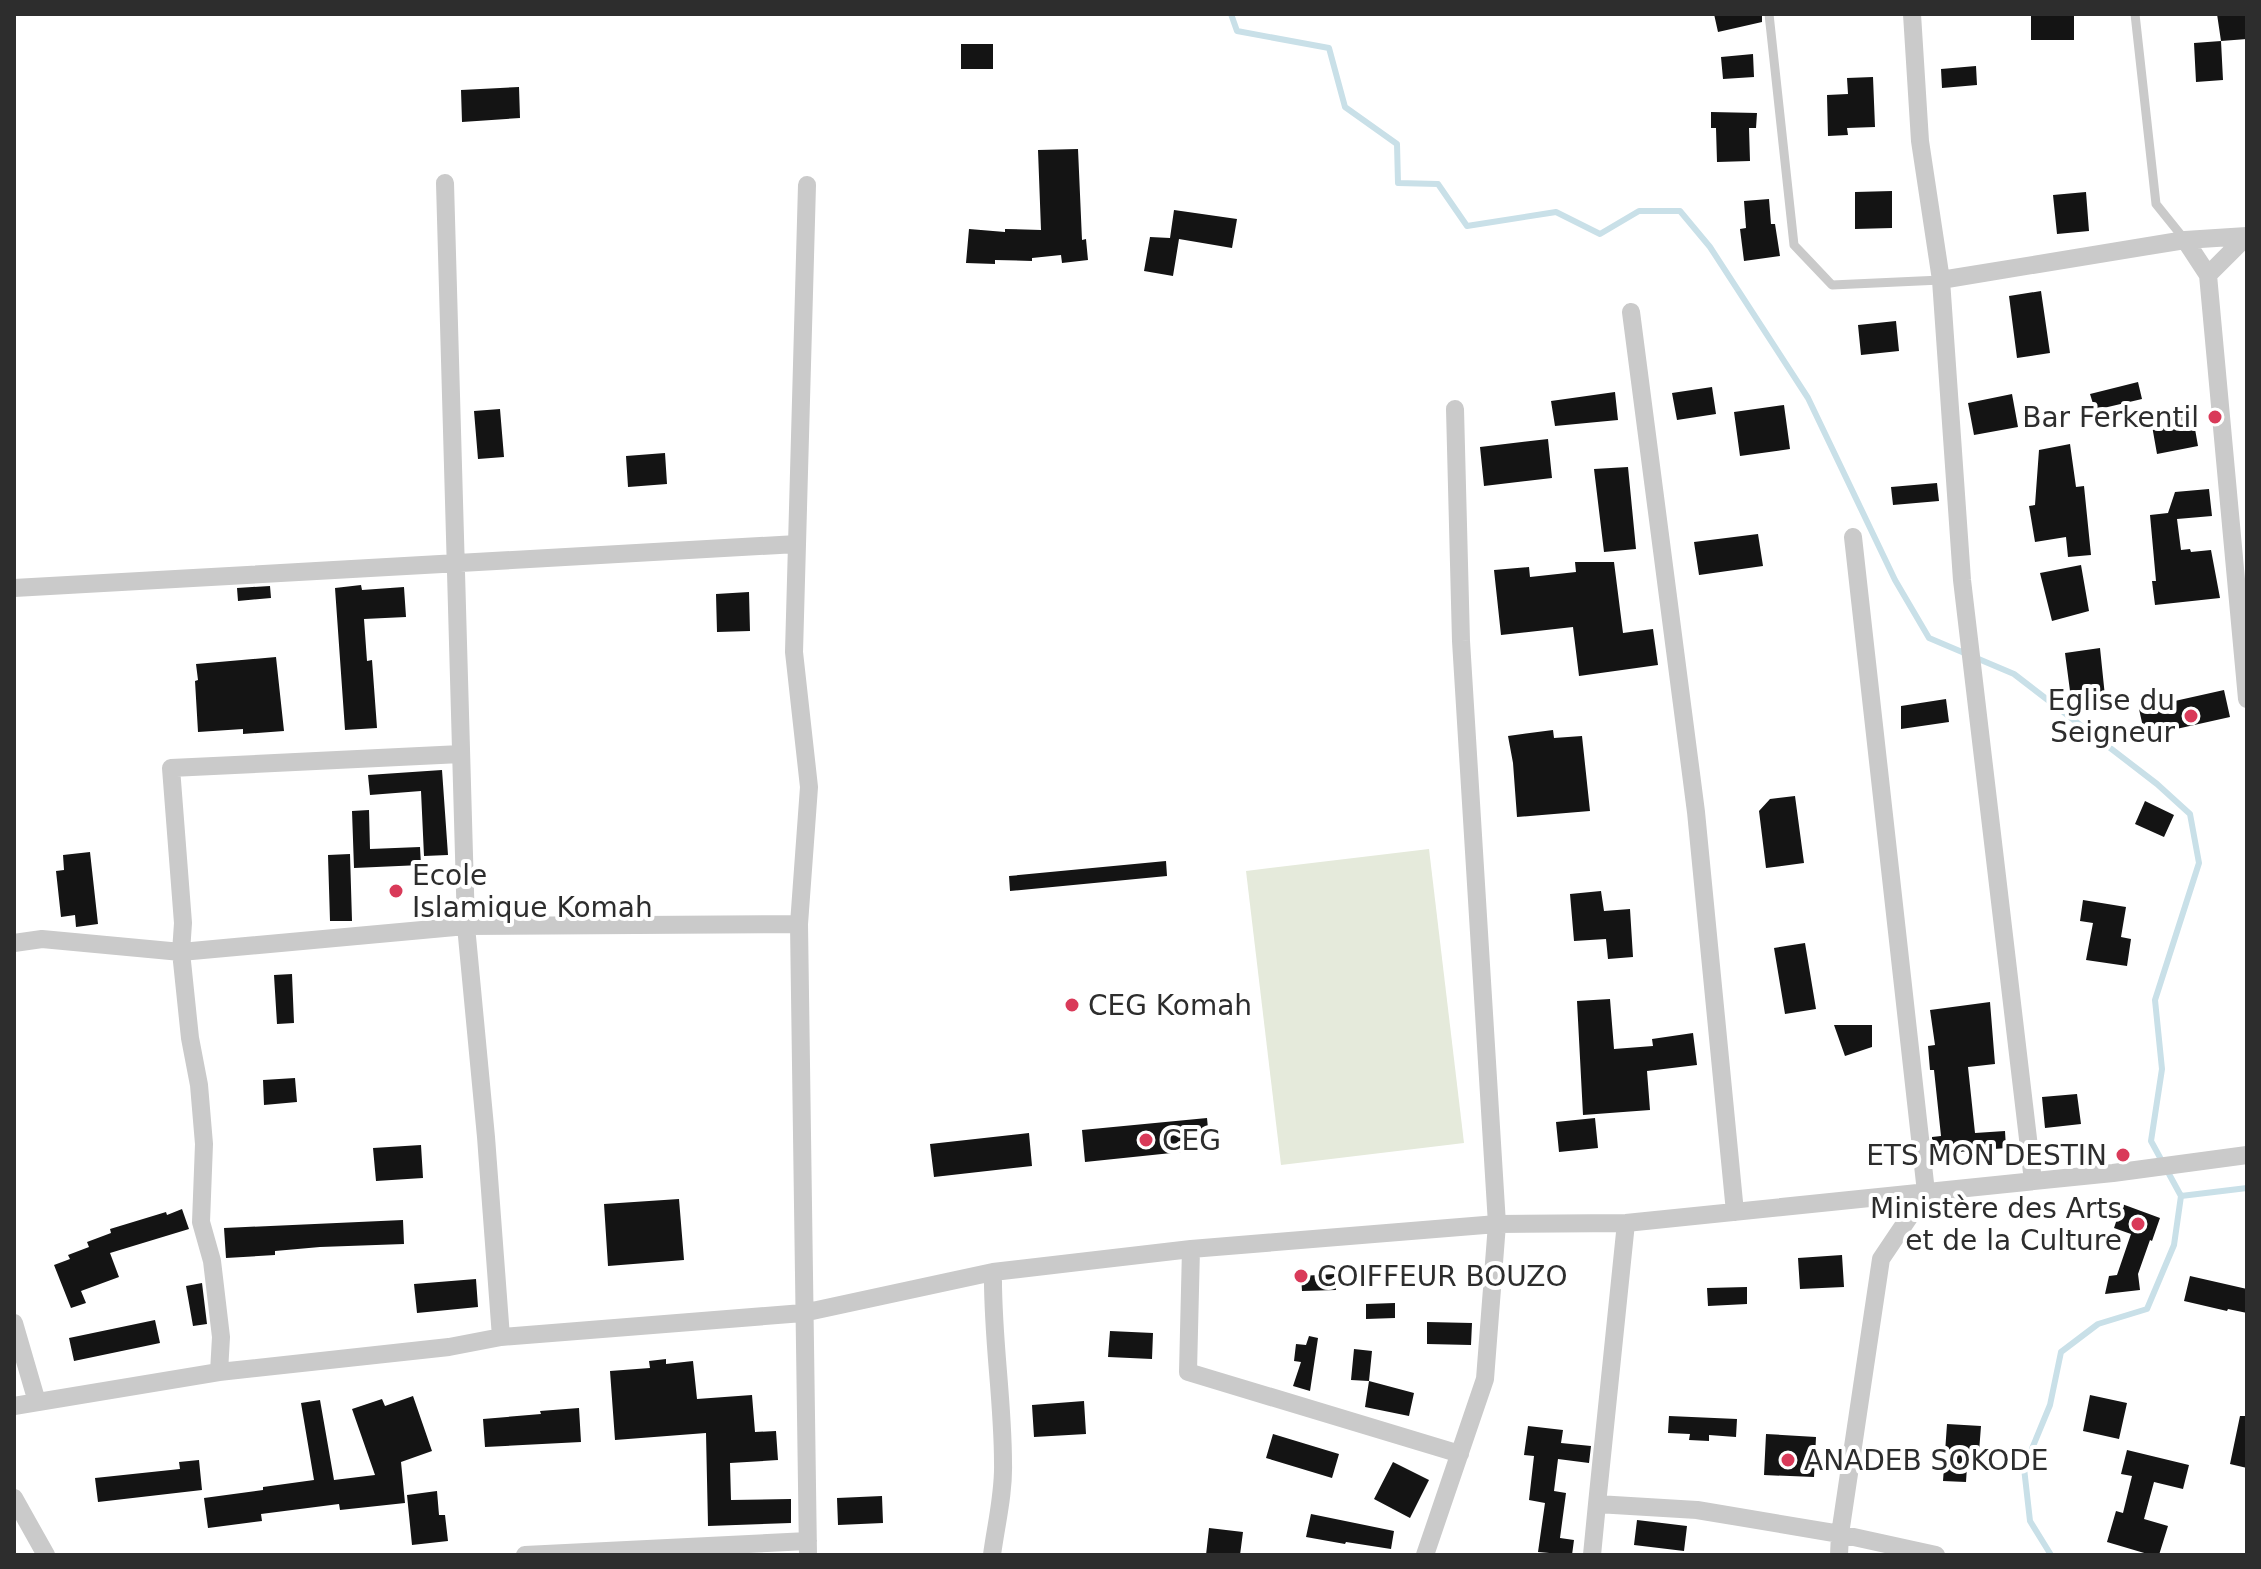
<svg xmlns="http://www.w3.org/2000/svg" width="2261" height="1569" font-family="'DejaVu Sans',sans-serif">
  <rect width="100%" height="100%" fill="#fff"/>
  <path fill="#e5eadb" d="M1429,849L1464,1143L1281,1165L1246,871Z"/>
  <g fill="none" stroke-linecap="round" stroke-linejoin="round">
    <path stroke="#c9e0e8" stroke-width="6" d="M1231,14L1237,31L1329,48L1345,107L1397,144L1398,183L1438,184L1467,226L1556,212L1600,234L1639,211H1680L1710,247L1808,398L1895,580L1929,638L2014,674L2157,784L2190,814L2199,863L2155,1000L2162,1069L2151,1141L2181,1196L2247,1188
      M2051,1555L2030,1521L2024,1468L2050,1405L2061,1352L2098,1324L2147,1309L2174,1245L2181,1196"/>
  </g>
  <path fill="#141414" d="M1714,14H1762V22L1718,32Z
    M2031,14H2074V40H2031Z
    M2217,14H2247V39L2221,41Z
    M2221,41L2223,80L2196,82L2194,43Z
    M961,44H993V69H961Z
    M1753,54L1754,77L1723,79L1721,57Z
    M1976,66L1977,85L1942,88L1941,69Z
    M1873,77L1875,127L1847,128L1848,135L1828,136L1827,95L1848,94L1847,78Z
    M519,87L520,118L462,122L461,90Z
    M1711,112L1757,113L1756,128H1749L1750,161L1717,162L1716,128H1711Z
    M1078,149L1082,240L1086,239L1088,260L1062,263L1061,255L1032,258V261L995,260V264L966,263L969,229L1005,232V229L1041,230L1038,150Z
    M1892,191V228L1855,229V192Z
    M2086,192L2089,231L2057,234L2053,195Z
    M1769,199L1771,224H1775L1780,256L1744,261L1740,229L1746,228L1744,201Z
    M1174,210L1237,219L1232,248L1179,239L1173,276L1144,271L1150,237L1170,238Z
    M2041,291L2050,353L2017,358L2009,296Z
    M1896,321L1899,351L1861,355L1858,325Z
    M2138,382L2142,399L2095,410L2090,394Z
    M1712,387L1716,414L1677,420L1672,393Z
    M1615,392L1618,420L1555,426L1551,401Z
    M2012,394L2018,427L1974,435L1968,403Z
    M1784,405L1790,449L1740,456L1734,412Z
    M500,409L504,457L478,459L474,411Z
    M2192,412L2198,446L2157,454L2151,420Z
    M1548,439L1552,478L1484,486L1480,447Z
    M2070,444L2076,487L2084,486L2091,555L2068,557L2066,537L2035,542L2029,506L2035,505L2039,450Z
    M665,453L667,484L628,487L626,456Z
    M1628,467L1636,549L1604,552L1594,469Z
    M1937,483L1939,501L1893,505L1891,487Z
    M2209,489L2212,516L2177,519L2181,550L2190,549L2191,552L2211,550L2220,598L2155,605L2152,581H2156L2150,515L2168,513L2175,492Z
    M1758,534L1763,566L1699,575L1694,542Z
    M1575,562H1614L1623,633L1653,629L1658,665L1579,676L1573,627L1501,635L1494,570L1529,567L1530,577L1576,572Z
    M2081,565L2089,611L2052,621L2040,573Z
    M361,585L362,590L404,587L406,617L364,619L367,661L372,660L377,728L345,730L335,588Z
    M270,586L271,598L238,601L237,588Z
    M749,592L750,631L717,632L716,594Z
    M2100,648L2106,706L2090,707L2089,689L2070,691L2065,653Z
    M276,657L284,731L243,734V729L198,732L195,681L198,680L196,664Z
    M2224,690L2230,717L2145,736L2139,709Z
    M1946,699L1949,722L1901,729V706Z
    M1553,730L1554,738L1582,736L1590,811L1517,817L1513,763L1508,736Z
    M442,770L448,855L424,856L421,791L370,795L368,775Z
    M1795,796L1804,863L1766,868L1759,811L1770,799Z
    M2145,801L2174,815L2164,837L2135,824Z
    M369,810L370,849L420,847L421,865L354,868L352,811Z
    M90,852L98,924L76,927L75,915L61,917L56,871L64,870L63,855Z
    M350,854L352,921H330L328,855Z
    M1166,861L1167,876L1010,891L1009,876Z
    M1601,891L1604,911L1630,909L1633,957L1608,959L1606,939L1574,941L1570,894Z
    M2083,900L2126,907L2121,937L2131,939L2127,966L2086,960L2093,923L2080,921Z
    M1805,943L1816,1009L1785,1014L1774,948Z
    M292,974L294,1023L277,1024L274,975Z
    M1610,999L1614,1049L1653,1046L1652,1039L1693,1033L1697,1065L1647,1071L1650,1110L1583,1115L1577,1001Z
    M1990,1002L1995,1064L1968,1067L1975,1133L2005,1131L2006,1148L1947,1153L1932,1139V1137L1941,1136L1934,1070H1930L1928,1046L1935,1045L1930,1010Z
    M1834,1025H1872V1047L1845,1056Z
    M295,1078L297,1102L264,1105L263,1080Z
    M2077,1094L2081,1124L2045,1128L2042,1097Z
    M1207,1118L1210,1149L1085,1162L1082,1130Z
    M1595,1118L1598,1148L1559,1152L1556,1122Z
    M1029,1133L1032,1166L934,1177L930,1144Z
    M421,1145L423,1178L376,1181L373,1148Z
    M679,1199L684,1260L608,1266L604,1204Z
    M2122,1204L2160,1218L2152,1241L2150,1240L2138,1274L2140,1290L2105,1294L2109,1276L2117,1275L2131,1234L2114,1228Z
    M182,1209L189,1229L110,1253L119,1277L81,1291L86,1303L71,1308L54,1265L70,1259L68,1255L89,1247L87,1242L111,1233L110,1229L166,1212L167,1215Z
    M403,1220L404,1244L320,1247L275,1251V1255L226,1258L224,1228Z
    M1842,1255L1844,1287L1800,1289L1798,1258Z
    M1335,1274L1336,1290L1302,1291L1301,1276Z
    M2190,1276L2247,1289V1313L2228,1309L2227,1311L2184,1301Z
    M476,1279L478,1307L417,1313L414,1284Z
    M202,1283L207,1324L193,1326L186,1286Z
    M1747,1287V1304L1708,1306L1707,1288Z
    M1395,1303V1318L1366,1319V1304Z
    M155,1320L160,1343L74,1361L69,1338Z
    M1427,1322L1472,1323L1471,1345L1427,1344Z
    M1110,1331L1153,1333L1152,1359L1108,1357Z
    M1309,1336L1318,1338L1310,1391L1293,1386L1301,1362L1294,1361L1296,1344L1306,1345Z
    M1354,1349L1372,1351L1369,1381L1351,1380Z
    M666,1359V1364L693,1361L697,1399L752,1395L755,1432L776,1431L778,1460L730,1463L731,1500L791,1499V1523L708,1526L706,1433L615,1440L610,1371L650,1368L649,1361Z
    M1369,1381L1414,1393L1409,1416L1365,1407Z
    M2090,1395L2127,1403L2119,1439L2083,1431Z
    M413,1396L432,1451L401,1462L405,1503L340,1510L339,1504L261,1514L262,1521L208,1528L204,1498L263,1490V1487L314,1480L301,1403L320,1400L334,1480L375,1475L352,1409L382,1399L385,1406Z
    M1084,1401L1086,1434L1034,1437L1032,1405Z
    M579,1408L581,1442L485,1447L483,1419L541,1414L540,1411Z
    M1669,1416L1737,1419L1736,1437L1709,1435V1441L1689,1440L1690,1434L1668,1433Z
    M2240,1416H2247V1468L2230,1464Z
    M1947,1424L1981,1426L1979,1452L1968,1451L1966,1482L1943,1481Z
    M1528,1426L1563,1430L1561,1443L1591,1446L1589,1463L1558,1459L1554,1491L1566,1493L1560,1538L1574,1540L1572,1555L1538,1552L1545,1503L1529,1500L1534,1456L1524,1455Z
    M1273,1434L1339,1454L1332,1478L1266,1458Z
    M1766,1434L1816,1437L1814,1477L1764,1475Z
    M2127,1450L2189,1465L2183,1489L2154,1482L2144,1519L2168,1526L2159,1555H2151L2107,1542L2116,1511L2123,1513L2132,1476L2121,1474Z
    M199,1460L202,1490L98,1502L95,1478L180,1469L179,1462Z
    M1393,1462L1429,1480L1410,1518L1374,1499Z
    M437,1491L439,1515H445L448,1541L412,1545L407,1495Z
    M882,1496L883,1523L838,1525L837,1498Z
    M1311,1514L1394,1531L1391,1549L1346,1542L1345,1544L1306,1537Z
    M1637,1520L1687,1526L1684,1551L1634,1545Z
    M1209,1528L1243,1532L1240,1555H1206Z"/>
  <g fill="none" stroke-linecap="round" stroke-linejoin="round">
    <path stroke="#cacaca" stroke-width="9" d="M1769,14L1794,245L1832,285L1941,280
      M2135,14L2156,204L2185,240"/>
    <path stroke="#cacaca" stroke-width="18" d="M1912,14L1920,141L1941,280L1962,580L2033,1181
      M445,183L466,926L486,1137L501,1337
      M807,185L794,652L809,787L799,924L808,1555
      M2246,237L2208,275L2247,699
      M2185,240L2208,275
      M1941,280L2185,240L2247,236
      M1631,312L1696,812L1735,1212
      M14,588L797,544
      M14,943L42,939L181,952L466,926L799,924
      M1626,1223L1597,1504L1697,1510L1840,1534L1936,1555
      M1191,1249L1188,1372L1460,1454
      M14,1323L37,1402
      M219,1372L221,1337L212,1261L201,1222L204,1144L199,1085L190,1038L181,952L183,923L171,768L461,754
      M14,1406L219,1372L449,1347L501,1337L803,1313L993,1272L1191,1249L1497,1224L1626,1223L2113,1173L2247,1155
      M14,1498L46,1555
      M525,1555L808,1541
      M992,1555C996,1525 1004,1493 1003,1463C1003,1399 992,1336 993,1272
      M1425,1555L1485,1379L1497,1224L1461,641L1455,409
      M1592,1555L1597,1504
      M1839,1555L1840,1534L1881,1259L1926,1192L1853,537"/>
  </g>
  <g fill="#d93a59" stroke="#fff" stroke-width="3">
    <circle cx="2215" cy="417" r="8"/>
    <circle cx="2191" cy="716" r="8"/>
    <circle cx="396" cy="891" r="8"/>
    <circle cx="1072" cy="1005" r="8"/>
    <circle cx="1146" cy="1140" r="8"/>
    <circle cx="2123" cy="1155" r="8"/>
    <circle cx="2138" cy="1224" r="8"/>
    <circle cx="1301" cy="1276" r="8"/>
    <circle cx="1788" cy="1460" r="8"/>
  </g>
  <g text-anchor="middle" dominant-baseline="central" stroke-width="8" stroke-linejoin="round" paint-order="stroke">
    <g font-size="28" fill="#2d2d2d" stroke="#fff" text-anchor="start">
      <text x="2199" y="417" text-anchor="end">Bar Ferkentil</text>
      <text x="2175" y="700" text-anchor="end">Eglise du<tspan x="2175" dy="32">Seigneur</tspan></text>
      <text x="412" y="875">Ecole<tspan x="412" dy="32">Islamique Komah</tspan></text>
      <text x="1088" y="1005">CEG Komah</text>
      <text x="1162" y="1140">CEG</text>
      <text x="2107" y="1155" text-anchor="end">ETS MON DESTIN</text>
      <text x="2122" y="1208" text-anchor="end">Ministère des Arts<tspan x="2122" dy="32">et de la Culture</tspan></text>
      <text x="1317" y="1276">COIFFEUR BOUZO</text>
      <text x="1804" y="1460">ANADEB SOKODE</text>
    </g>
  </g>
  <rect width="2261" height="1569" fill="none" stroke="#2d2d2d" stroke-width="32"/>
</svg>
